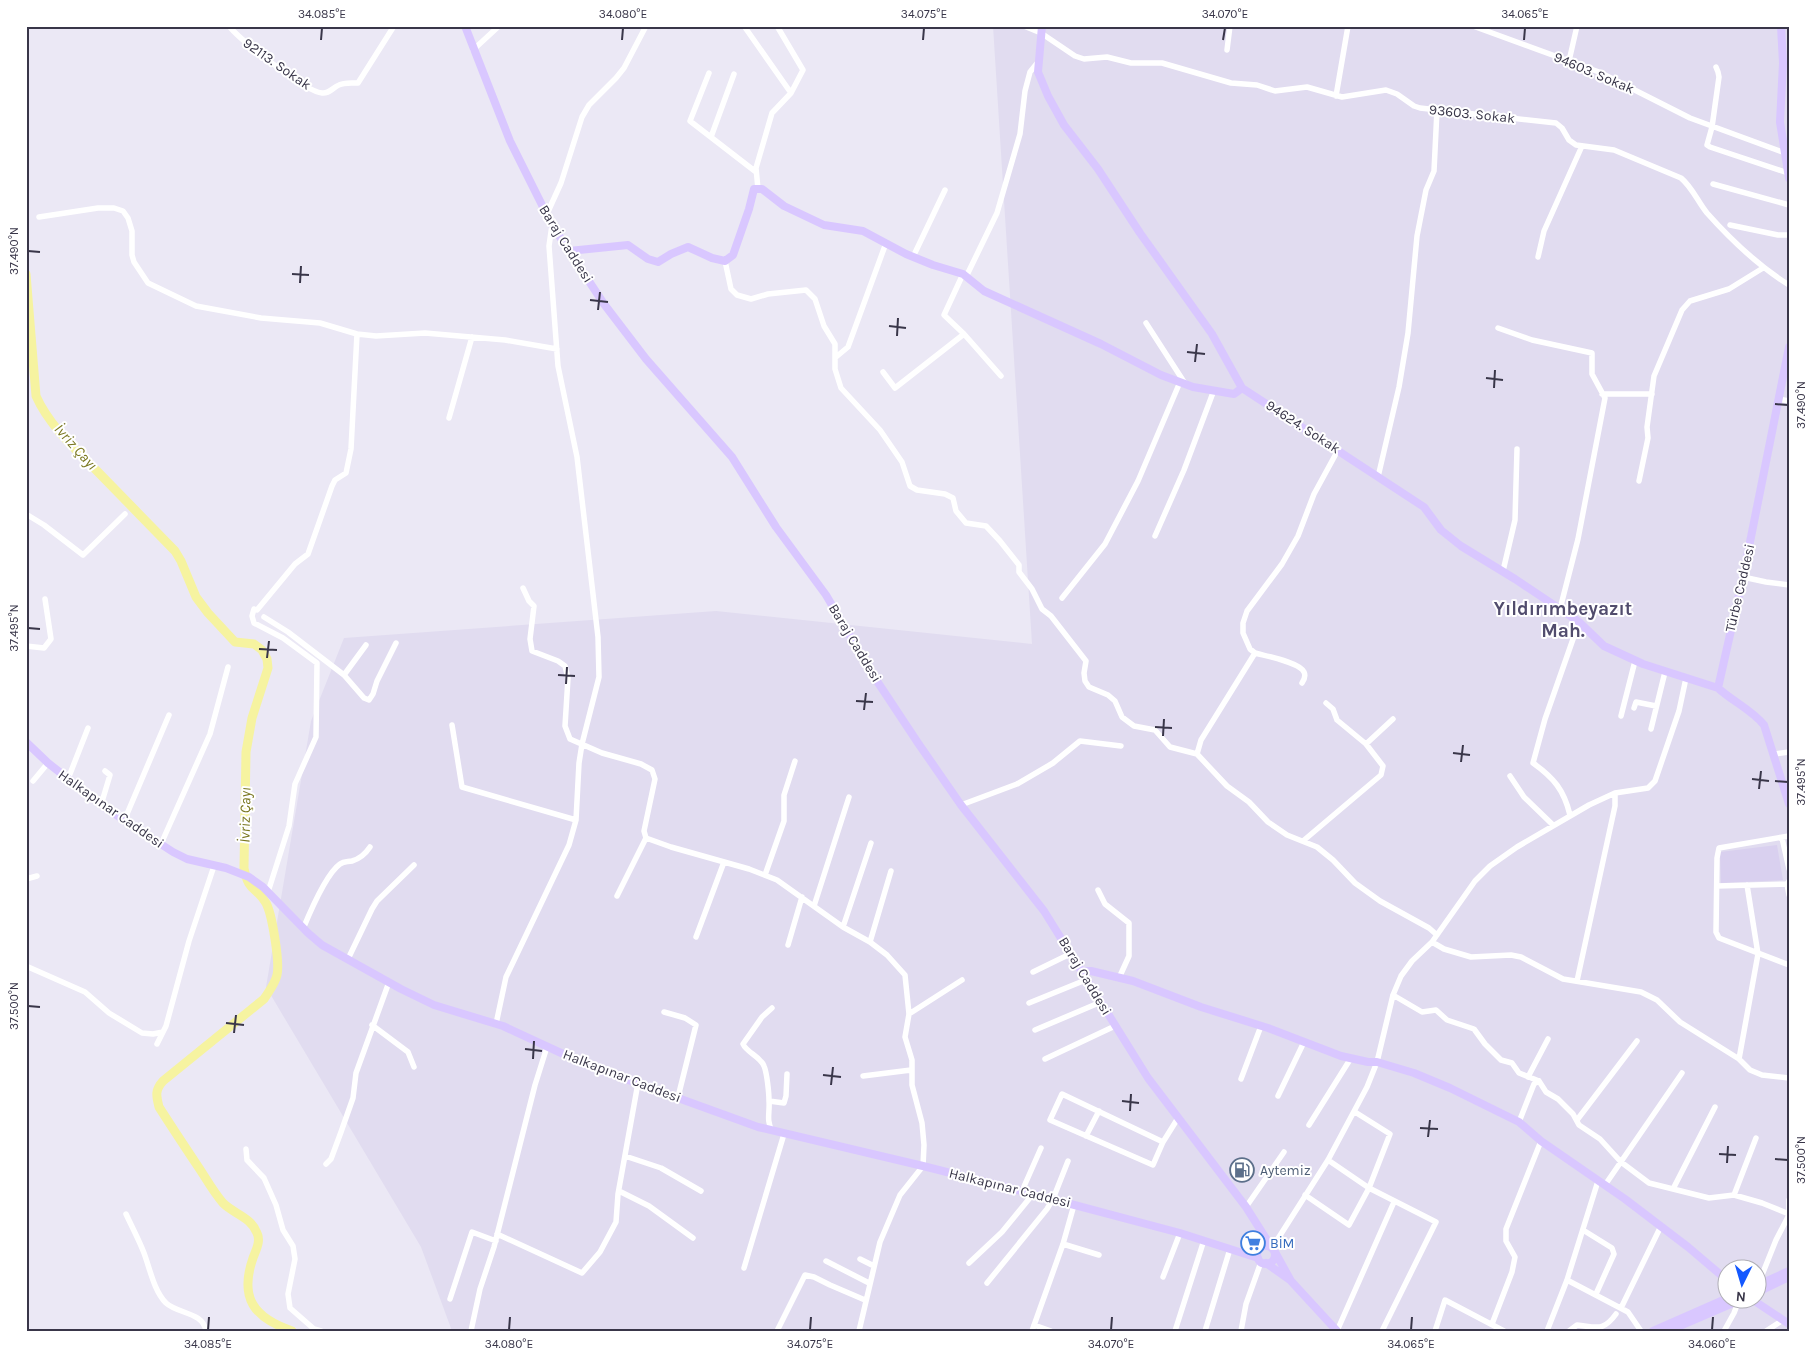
<svg xmlns="http://www.w3.org/2000/svg" width="1815" height="1357" font-family="Karla,sans-serif">
  <rect width="100%" height="100%" fill="#ebe8f5"/>
  <path fill="#e1dcf0" fill-rule="evenodd" d="M993,26H1789V1331H452L421,1247L266,987L311,721L344,638L716,611L1032,644ZM1728,1270H1758V1300H1728Z"/>
  <path fill="#d9d0ef" d="M1777,845L1783,880L1721,883L1720,852Z"/>
  <g fill="none" stroke-linecap="round" stroke-linejoin="round">
    <path stroke="#f6f3a0" stroke-width="9" d="M26,274L36,396C49,425 74,448 97,471C123,498 149,524 175,551L181,561L196,597L208,613L235,642L254,644L262,650L267,659L268,668L252,718L246,752L244,868C248,892 256,886 266,903C272,914 280,962 277,975C275,984 269,991 264,999L163,1081C155,1090 156,1095 159,1107C173,1129 187,1150 201,1171C208,1182 215,1194 223,1203C234,1214 251,1217 257,1233C261,1241 256,1250 253,1258C239,1298 254,1318 292,1331"/>
    <path stroke="#fff" stroke-width="5.5" d="M229,26C240,40 306,92 322,93C330,94 333,87 339,85C344,82 352,83 358,83L394,26
      M744,26L791,93L772,113L756,168L758,189
      M777,26L803,70L791,93
      M1024,26L1041,33L1075,56L1084,59L1107,57L1131,63H1162L1231,83L1257,85L1275,91L1307,87L1342,97L1386,90L1397,94L1414,106L1420,108L1556,123L1562,128L1569,140L1576,145L1614,150L1681,178C1692,187 1698,202 1707,213C1732,241 1757,265 1789,285
      M1473,26L1599,72L1690,118L1785,153
      M473,50L499,26
      M1227,50L1230,26
      M1569,61L1577,26
      M1716,67L1718,72L1719,77L1712,127L1707,145L1710,147L1788,173
      M709,73L690,121L756,172
      M1336,96L1348,26
      M711,137L734,74
      M1713,184L1789,205
      M546,216L561,183L582,117L589,105L616,78L624,68L646,26
      M39,217L98,208H114L123,211L128,218L132,231V255L134,262L148,283L196,306L261,318L320,323L357,334L376,336L425,333L505,340L557,349
      M1730,225L1778,235H1789
      M913,257L945,190
      M1538,257L1544,231L1582,146
      M725,261L731,289L737,295L751,299L768,294L806,290L815,299L824,326L835,344V369L841,388L880,430L902,462L910,486L917,490L945,494L953,498L956,511L966,523L986,526L1000,541L1019,565V572L1032,589L1042,609L1051,616L1086,661L1084,673L1085,681L1089,687L1108,695L1115,701L1122,717L1134,726L1155,730L1170,747L1197,754
      M963,274L944,315L964,334L1001,376
      M966,277L997,213L1020,134L1025,91L1030,72L1038,62
      M1146,323L1186,385
      M1498,328L1532,340L1592,353V374L1605,398L1578,539L1560,609
      M836,357L848,347L886,243
      M883,372L895,388L964,334
      M1602,394H1652
      M1778,399L1789,401
      M449,418L472,337
      M1338,450L1314,494L1298,536L1282,564L1247,611L1243,623V633L1250,649L1255,653L1201,740L1197,754L1227,786L1249,802L1268,822L1287,835L1317,847L1333,860L1355,883L1380,901L1429,928L1437,935
      M1378,477L1399,387L1408,333L1417,236L1426,190L1434,171L1437,110
      M1639,481L1648,438L1647,427L1654,376L1682,310L1690,301L1729,289L1763,268
      M26,514L44,525L83,555L125,514
      M1155,536L1184,470L1214,390
      M1503,571L1515,520L1517,449
      M1743,577L1766,582L1789,585
      M523,588L529,601L534,606L530,639L532,651L558,661L565,666L568,678L565,726L570,739L602,753L641,764L652,770L655,779L644,831L646,838L671,847L749,869L777,880L843,927L870,942L887,955L905,975L909,1014L905,1037L912,1060V1085L922,1123L924,1145L923,1166L900,1195L880,1242L859,1331
      M1062,598L1105,544L1138,481L1180,382
      M264,617L288,632L344,675L364,698L369,700L373,694L377,681L396,643
      M26,646L44,648L51,639L45,599
      M1255,653C1266,656 1299,662 1304,672C1306,676 1304,680 1302,683
      M344,675L366,645
      M1634,708L1636,702L1656,706
      M1621,716L1635,661
      M452,725L462,787L576,820
      M1651,729L1665,672
      M1366,744L1393,719
      M1774,754L1789,752
      M1510,776L1524,797L1553,825
      M68,779L88,728
      M33,781L48,763
      M101,805L110,775L105,771
      M961,805L1017,784L1053,763L1080,741L1121,746
      M1570,815C1564,790 1554,778 1533,763L1545,719L1579,622
      M124,821L169,715
      M1789,836L1719,848L1717,858L1716,932L1719,938L1789,965
      M1782,838L1789,869
      M1303,841L1381,775L1383,766L1366,744L1337,720L1333,709L1326,703
      M161,844L210,734L228,667
      M765,875L784,821V795L795,761
      M26,879L37,876
      M1787,884L1789,895
      M1717,886L1787,884L1789,881
      M1098,890L1105,904L1129,923V956L1119,978
      M268,892L289,826L295,784L316,737L317,663L283,638L254,623L252,616L254,609L257,610L295,564L308,554L332,486L335,480L346,473L351,449L357,334
      M617,896L646,838
      M814,906L849,797
      M843,927L871,843
      M303,929C310,912 326,874 340,864C344,861 347,862 352,861C359,859 366,853 370,847
      M696,937L724,862
      M870,942L891,871
      M1432,942L1475,881L1490,866L1517,847L1589,805L1615,793L1648,788L1655,781L1679,711L1686,678
      M788,945L802,897
      M348,959L372,909L377,901L414,865
      M26,966L85,992L109,1013L142,1033L153,1034L163,1032
      M1033,972L1072,953
      M1577,981L1615,806V793
      M1393,995L1422,1012L1436,1010L1447,1020L1474,1029L1485,1044L1501,1060L1512,1063L1519,1073L1539,1081L1546,1092L1558,1099L1573,1114L1579,1125L1600,1139L1621,1162L1649,1183L1709,1198L1734,1195L1762,1203L1789,1214
      M1029,1003L1088,979
      M664,1012L685,1018L696,1025L678,1097
      M909,1014L962,980
      M496,1024L506,977L569,845L576,820L579,763L582,744L599,677L598,637L577,457L558,366L549,246L552,225
      M372,1025L408,1052L414,1067
      M1035,1030L1101,1002
      M157,1044L166,1026L189,941L214,866
      M1045,1059L1115,1026
      M1739,1059L1758,954L1747,885
      M863,1076L911,1070
      M1528,1077L1548,1039
      M1241,1079L1261,1026
      M1278,1096L1304,1042
      M769,1101L784,1103L786,1096L787,1074
      M1577,1120L1637,1041
      M1519,1122L1534,1084L1539,1081
      M1309,1125L1351,1058
      M772,1131C766,1120 770,1112 769,1101C769,1093 767,1073 764,1066C760,1056 747,1053 743,1044L762,1017L772,1008
      M1086,1136L1099,1111
      M1163,1142L1062,1094L1050,1120L1153,1165L1163,1142L1178,1118
      M246,1149L247,1160L264,1178L276,1205L283,1230L293,1246L295,1259L288,1294L290,1308L314,1329L321,1331
      M625,1156L661,1168L701,1191
      M1328,1160L1369,1188L1436,1222L1382,1331
      M326,1164L331,1159L341,1132L353,1098L356,1073L389,982
      M1605,1185L1682,1073
      M1673,1189L1715,1107
      M619,1191L649,1206L693,1238
      M1022,1191L1041,1148
      M1305,1195L1349,1225L1369,1188L1390,1134L1355,1112
      M1734,1195L1756,1138
      M1789,1200V1213
      M1246,1207L1284,1152
      M126,1214C132,1227 139,1240 144,1253C150,1269 154,1291 166,1303C178,1314 203,1312 206,1331
      M1583,1230L1612,1248L1614,1254L1596,1294
      M497,1234L582,1273L600,1252L616,1222L618,1194L638,1083
      M1063,1244L1099,1255
      M1272,1248L1328,1160L1367,1087L1377,1062L1393,995L1401,976L1412,961L1432,942L1444,949L1471,957L1511,955L1521,957L1563,979L1641,992L1657,1000L1680,1022L1739,1059L1750,1070L1762,1075L1789,1078
      M860,1259L874,1266
      M826,1261L869,1283
      M969,1263L1002,1232L1033,1194
      M744,1268L784,1134
      M1163,1277L1180,1233
      M1567,1280L1628,1312L1641,1331
      M987,1283L1047,1209L1053,1199L1068,1161
      M1758,1285L1776,1240L1789,1215
      M450,1299L472,1232L496,1241
      M1621,1308L1661,1226
      M1492,1324L1512,1272L1515,1257L1506,1241V1229L1541,1141
      M1034,1325L1051,1331
      M471,1331L480,1289L494,1247L535,1085L546,1050
      M777,1331L805,1275L814,1277L830,1285L865,1300
      M1032,1331L1063,1244L1074,1205
      M1175,1331L1204,1240
      M1205,1331L1230,1249
      M1241,1331L1246,1304L1261,1262
      M1337,1331L1394,1202
      M1435,1331L1445,1300L1504,1331
      M1547,1331L1567,1280L1598,1181
      M1569,1331L1577,1325C1597,1327 1603,1332 1616,1314
      M1724,1331L1734,1313L1739,1300
      M1766,1331L1783,1320"/>
    <path stroke="#d9c7ff" stroke-width="8" d="M465,26L510,141L552,225L604,304L646,359L732,457L776,527L826,595L873,675L918,743L961,805L1044,911L1148,1078L1246,1207L1272,1248
      M1042,26L1038,72L1048,96L1064,125L1098,169L1140,233L1212,334L1242,388L1424,507L1441,530L1461,546L1515,579L1560,609L1579,622L1604,646L1643,664L1718,688
      M1781,26L1783,63L1780,122L1789,178
      M569,251L628,245L648,259L658,262L671,254L688,247L712,258L725,261L733,255L749,209L754,189H762L784,206L824,225L863,231L906,254L933,265L963,274L984,291L1101,344L1161,375L1193,387L1234,394L1242,388
      M1789,347L1743,577L1718,688C1732,701 1752,710 1764,725L1789,804
      M26,742L48,763L107,809L173,852L187,859L226,868L249,877L263,887L308,933L322,945L401,989L434,1005L503,1026L587,1065L758,1127L923,1166L1033,1194L1180,1233L1258,1258
      M1083,971H1091L1133,981L1201,1007L1268,1028L1341,1056L1368,1062H1377L1414,1073L1450,1088L1519,1122L1541,1141L1625,1199L1688,1247L1728,1281
      M1257 1255a9 9 0 1 1 18 0a9 9 0 1 1-18 0Z
      M1275,1252L1291,1281L1337,1331
      M1266,1263L1290,1280
      M1758,1285L1789,1271
      M1758,1292L1789,1277
      M1753,1300L1789,1324
      M1653,1331L1728,1298
      M1668,1331L1740,1300"/>
  </g>
  <path fill="none" stroke="#393649" stroke-width="2" d="M321,40L322,28M622,40L623,28M923,40L924,28M1223,40L1225,28M1524,40L1525,28M28,251L40,252M292,274L309,275M300,283L301,266M590,300L608,302M598,310L600,292M889,326L906,328M897,336L898,318M1187,352L1205,354M1195,362L1197,344M1486,378L1503,380M1494,388L1495,370M1775,404L1788,405M28,628L40,629M259,649L277,650M267,658L269,641M558,675L575,676M566,684L567,667M856,701L873,702M864,710L866,693M1155,727L1172,728M1163,736L1164,719M1453,753L1470,755M1461,762L1463,745M1752,779L1769,781M1775,781L1788,782M1759,789L1761,771M28,1006L40,1007M226,1023L244,1025M234,1033L236,1015M525,1049L542,1051M533,1059L534,1041M823,1075L841,1077M831,1085L833,1067M1122,1101L1139,1103M1130,1111L1131,1094M1420,1128L1438,1129M1428,1137L1430,1120M1719,1154L1736,1155M1775,1159L1788,1160M1727,1163L1728,1146M208,1330L209,1317M509,1330L510,1317M810,1330L811,1317M1111,1330L1112,1317M1411,1330L1412,1317M1712,1330L1713,1317"/>
  <defs>
    <g id="fuel-ring" transform="scale(1.25)"><circle r="9.5" fill="#fff" stroke="#5c6f8a" stroke-width="1.5"/><path d="M-5.5-6h7V0h2V4h1.3V-2.5L3-4.5l.8-.8L6-3V5H2.5V1h-1V6h-7ZM-4.2-4.7v3.2H.2V-4.7Z" fill="#5c6f8a"/></g>
    <g id="supermarket-ring" transform="scale(1.25)"><circle r="9.5" fill="#fff" stroke="#3f7fe0" stroke-width="1.5"/><path d="M-6-5.5h2.5l.6 2H6L4.5 2H-2.5L-4.4-4H-6ZM-1.5 3.2a1.3 1.3 0 1 0 .1 0ZM3 3.2a1.3 1.3 0 1 0 .1 0Z" fill="#3f7fe0"/></g>
  </defs>
  <g fill-rule="evenodd">
    <use href="#fuel-ring" x="1242" y="1170"/>
    <use href="#supermarket-ring" x="1253" y="1243"/>
  </g>
  <g text-anchor="middle" dominant-baseline="central" stroke-width="4" stroke-linejoin="round" paint-order="stroke">
    <g font-size="14" fill="#393649" stroke="#fff">
      <text transform="translate(277 64) rotate(35)">92113. Sokak</text>
      <text transform="translate(1594 73) rotate(23)">94603. Sokak</text>
      <text transform="translate(1472 114) rotate(6)">93603. Sokak</text>
      <text transform="translate(566 244) rotate(58)">Baraj Caddesi</text>
      <text transform="translate(1303 427) rotate(33)">94624. Sokak</text>
      <text transform="translate(1740 588) rotate(-77)">Türbe Caddesi</text>
      <text transform="translate(855 643) rotate(59)">Baraj Caddesi</text>
      <text transform="translate(111 809) rotate(35)">Halkapınar Caddesi</text>
      <text transform="translate(1085 976) rotate(59)">Baraj Caddesi</text>
      <text transform="translate(622 1076) rotate(21)">Halkapınar Caddesi</text>
      <text transform="translate(1010 1188) rotate(14)">Halkapınar Caddesi</text>
    </g>
    <g font-size="14" fill="#4e5e75" stroke="#fff" text-anchor="start">
      <text x="1260" y="1170">Aytemiz</text>
    </g>
    <g font-size="14" fill="#366cbe" stroke="#fff" text-anchor="start">
      <text x="1270" y="1243">BİM</text>
    </g>
    <g font-size="15" font-style="italic" fill="#79771e" stroke="#fff">
      <text transform="translate(76 447) rotate(48)">İvriz Çayı</text>
      <text transform="translate(245 815) rotate(-89)">İvriz Çayı</text>
    </g>
    <g font-size="19" font-weight="bold" fill="#514c6d" stroke="#fff">
      <text x="1563" y="609">Yıldırımbeyazıt<tspan x="1563" dy="22">Mah.</tspan></text>
    </g>
  </g>
  <rect width="1815" height="1357" fill="none" stroke="#ffffff" stroke-width="55"/>
  <g transform="translate(1742 1284) rotate(185)"><circle r="24" fill="#ffffff" stroke="#b0afb6"/>
  <path d="M0-4L9 19L0 12L-9 19Z" fill="#1458ff"/>
  <text y="-8" font-size="14" font-weight="bold" text-anchor="middle" fill="#393649">N</text>
  </g>
  <rect x="28" y="28" width="1760" height="1302" fill="none" stroke="#393649" stroke-width="2"/>
  <g font-size="12" text-anchor="middle" fill="#393649">
    <text x="322" y="18">34.085°E</text>
    <text x="623" y="18">34.080°E</text>
    <text x="924" y="18">34.075°E</text>
    <text x="1225" y="18">34.070°E</text>
    <text x="1525" y="18">34.065°E</text>
    <text transform="translate(14 251) rotate(-90)" y="4">37.490°N</text>
    <text transform="translate(1801 405) rotate(-90)" y="4">37.490°N</text>
    <text transform="translate(14 628) rotate(-90)" y="4">37.495°N</text>
    <text transform="translate(1801 782) rotate(-90)" y="4">37.495°N</text>
    <text transform="translate(14 1006) rotate(-90)" y="4">37.500°N</text>
    <text transform="translate(1801 1160) rotate(-90)" y="4">37.500°N</text>
    <text x="208" y="1348">34.085°E</text>
    <text x="509" y="1348">34.080°E</text>
    <text x="810" y="1348">34.075°E</text>
    <text x="1111" y="1348">34.070°E</text>
    <text x="1411" y="1348">34.065°E</text>
    <text x="1712" y="1348">34.060°E</text>
  </g>
</svg>
